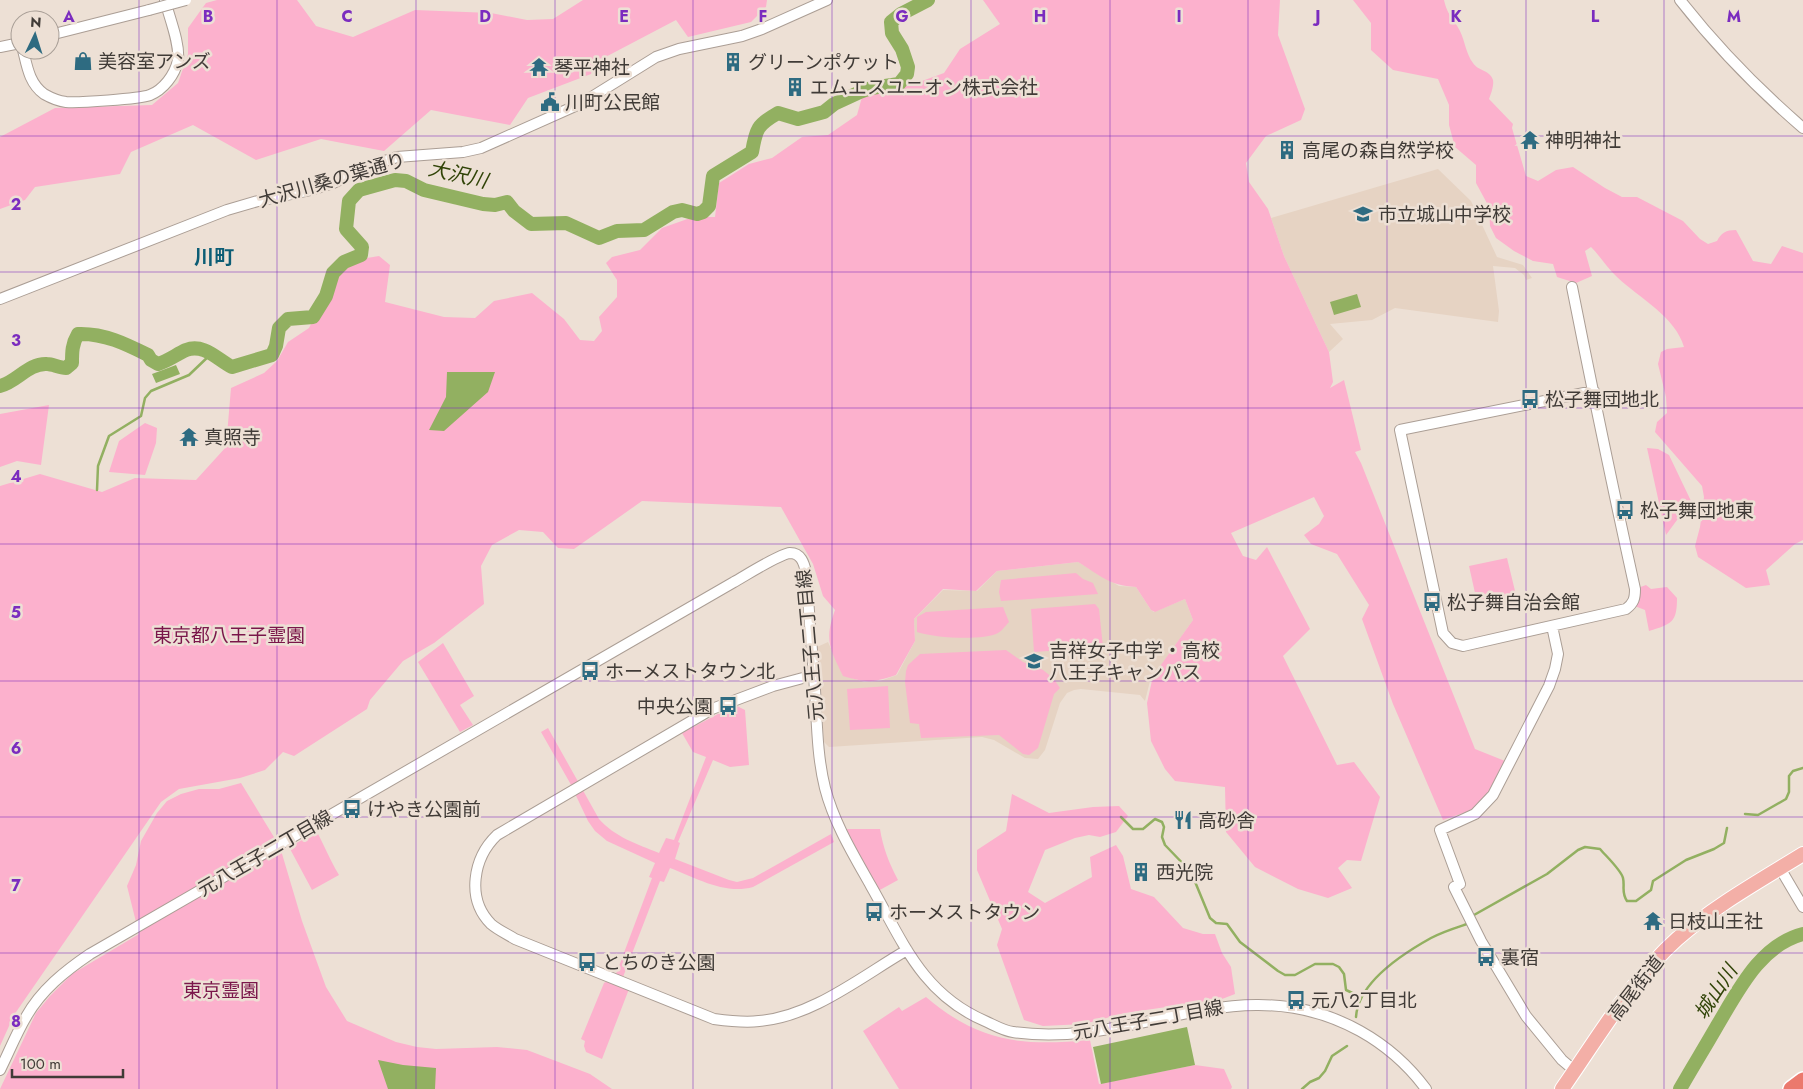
<svg xmlns="http://www.w3.org/2000/svg" width="1803" height="1089" font-family="Jost,'Noto Sans JP',sans-serif">
  <rect width="100%" height="100%" fill="#ede0d5"/>
  <path fill="#e6d3c3" d="M1438,169L1471,201L1497,257L1523,265L1532,278L1526,280L1524,275L1515,268L1493,266L1499,311L1498,322L1395,308L1372,320L1330,324L1343,339L1329,352L1284,256L1271,218Z
    M1078,562L1119,586L1136,587L1151,610L1154,612L1185,599L1193,620L1150,681L1145,701L1140,695L1081,689L1074,690L1067,693L1060,703L1045,750L1038,759L1025,758L994,740L982,737L829,747L824,742L817,647L828,642L843,675L864,682L880,681L897,675L915,641L914,619L943,590L977,591L997,571Z"/>
  <path fill="#fcb1cd" d="M217,0H297L316,26L353,37L415,10L491,13L527,20L553,19L583,0H767L766,7L751,22L688,37L676,20L596,62L591,74L528,98L510,125L431,110L384,151L321,139L256,160L193,125L131,152L120,174L35,187L25,200L0,209V137L55,108L152,105L178,83L188,54V28L206,3Z
    M983,0H1280L1278,35L1305,109L1301,120L1266,136L1246,163L1249,182L1268,209L1284,256L1329,352L1333,382L1330,388L1344,380L1361,450L1355,452L1361,463L1475,749L1505,761L1489,794L1472,810L1443,820L1393,704L1362,619L1369,605L1337,554L1311,544L1304,535L1319,524L1324,516L1314,497L1231,533L1243,556L1256,560L1267,547L1310,629L1283,656L1337,765L1354,762L1380,797L1361,861L1347,860L1338,868L1352,888L1328,898L1298,889L1255,867L1226,832L1225,787L1175,781L1165,769L1151,741L1147,703L1153,676L1193,620L1185,599L1155,612L1151,610L1136,587C1108,585 1101,576 1078,562L997,571L976,591L943,589L914,619L915,641L896,675C872,683 867,683 843,676C830,649 824,640 835,610L823,596L813,564L781,507L642,501L574,549L558,548L543,532L519,530L492,545L481,566L484,604L434,643L403,661L370,700L367,709L294,756L283,752L265,770L240,778L179,789L161,802L14,1015L0,1046V486L40,474L102,492L135,478L196,480L226,447L231,388L264,373L277,361L288,342L309,328L338,270L361,259L379,256L390,265L385,302L444,317L475,318L494,301L532,293L564,319L580,340L594,341L602,331L599,317L617,297V280L606,263L612,257L640,250L662,228L693,217H715L719,183L749,164L772,158L802,137L828,135L857,115L862,97L911,85L944,73L960,49L1000,24Z
    M1353,0H1444C1448,17 1453,17 1460,31C1465,41 1466,54 1473,63C1478,71 1490,70 1493,80C1494,86 1491,94 1489,99L1513,124L1512,128L1526,176L1538,181L1556,170L1573,167L1605,188L1622,197H1637L1683,221L1700,239L1708,244L1717,241C1721,233 1726,230 1736,230L1753,261L1771,264L1782,246L1803,253V540L1795,544L1766,570L1770,585L1746,588L1698,557L1695,546L1700,527L1704,497L1702,486L1655,432L1657,422L1667,413L1666,397L1658,364L1661,352L1667,349L1684,347C1675,316 1639,298 1617,277C1607,268 1600,256 1591,247L1585,251L1592,276L1576,283L1557,277L1553,264L1533,261L1514,251L1496,238L1490,226L1489,207L1476,183V165L1455,147L1449,125V105L1438,79L1393,70L1371,50V23Z
    M49,405L41,465L17,461L0,467V414Z
    M145,423L157,428L156,443L145,475L109,472L119,441Z
    M1647,448L1658,449L1669,455L1691,501L1666,535Z
    M1507,558L1516,595L1477,602L1469,566Z
    M1076,573L1083,579L1093,583L1098,594L1001,601L999,592L1001,580Z
    M1646,585L1651,589L1667,587L1677,598C1677,622 1672,624 1649,631L1645,610L1632,605L1635,589Z
    M1095,604L1099,609L1103,647L1034,652L1031,609Z
    M1003,607L1009,622C1005,626 1002,631 998,633C983,641 934,638 917,632V617L926,612Z
    M443,643L474,696L460,705L473,725L460,732L418,662Z
    M1006,650L1023,662L1043,670L1053,678L1060,688L1054,694L1038,748L1029,755L1023,754L999,735L921,738L919,724L910,723L905,682L906,671L908,665L920,654Z
    M888,686L890,728L850,730L847,689Z
    M735,705L745,710L749,765L730,767L713,760L678,842L680,843L675,859L729,880L737,882L753,878L831,834L834,842L753,887C725,895 696,878 670,868L664,882L660,881L623,977L616,974L652,878L649,877L655,863L607,841L595,831L588,821L570,783L541,732L548,728L599,819C615,837 637,844 659,853L666,838L674,840L706,757L693,752L682,733Z
    M241,783L280,847L302,921L326,987L347,1021L396,1042L417,1047L436,1049L497,1047L527,1050L590,1074L612,1089H0L36,1013L50,996L72,974L139,934L127,886L136,865L141,841L157,813L167,801L181,794L199,789H219Z
    M1012,794L1049,813L1093,807L1119,806L1128,816L1116,832L1100,837L1089,835L1075,838L1045,850L1028,892L1045,903L1092,877L1090,857L1116,845L1123,856L1131,889L1154,897L1183,928L1203,934H1215L1222,953L1231,967L1235,994L1222,999L1125,1013L1084,1024L1043,1026L1024,1020L997,945L1002,929L977,870V850L1006,831Z
    M846,829H880C883,848 889,863 898,880L878,891Z
    M317,832C325,847 330,860 339,875L312,890L289,847Z
    M608,981L629,989L602,1059L586,1052L584,1046L585,1041L581,1039L604,983Z
    M926,997C980,1043 1022,1046 1090,1040L1099,1084L1195,1065L1224,1069L1232,1087L1231,1089H899L863,1031L899,1007L902,1011Z"/>
  <path fill="#92b061" d="M1357,294L1361,307L1334,315L1330,302Z
    M176,365L180,374L156,383L152,374Z
    M447,372H495L488,392L444,431L429,430L446,397Z
    M1187,1027L1195,1065L1101,1084L1093,1047Z
    M378,1060L403,1065L436,1068L435,1089H388Z"/>
  <g fill="none" stroke-linecap="round" stroke-linejoin="round">
    <path stroke="#92b061" stroke-width="2.5" d="M97,490L98,466L109,436L141,416L145,398L151,391L189,375L212,353
      M1745,814L1758,815L1786,799L1789,792V776L1793,771L1803,768
      M1121,817L1133,829H1143L1155,819L1162,822L1164,827L1162,837L1165,845L1191,872L1210,918L1216,923L1227,924L1240,942L1278,971L1285,975H1295L1315,964H1333L1339,967L1344,974L1346,990L1361,997
      M1474,915L1547,874L1578,850L1585,847L1600,849C1606,856 1621,870 1623,878C1625,887 1621,892 1627,901H1636L1651,890L1653,881L1686,860L1714,849L1724,843L1727,828
      M1356,1017C1358,982 1404,953 1431,938C1442,932 1455,928 1467,924
      M1302,1089L1310,1082L1319,1078L1325,1071L1332,1056L1347,1046"/>
    <path stroke="#92b061" stroke-width="14" d="M0,386C17,382 28,363 47,364C53,364 59,368 66,368L72,363C72,352 72,344 78,334C104,333 126,344 148,355L151,360L158,364C168,361 177,354 186,350C204,343 218,360 232,367L272,355L276,346L279,328L288,319L313,317L326,296L333,273L344,262L361,255L362,247L346,229L349,201L359,190L395,180L406,181L424,190L483,204L495,205L507,202L514,211L531,224L566,223L599,238L617,231L644,230L673,212L682,210L697,214L703,212L709,206L713,176L752,152C756,129 757,125 778,113L798,119L824,112L834,104L860,92L871,88L899,84L907,74L908,67L902,49L892,33L891,22L901,14L928,0
      M1680,1089C1692,1068 1705,1047 1717,1026C1738,991 1760,945 1803,934"/>
    <g stroke="#ab9e95" stroke-width="12">
      <path id="minor" d="M1680,0C1716,46 1759,90 1803,128
        M50,35L149,10
        M0,47L20,43
        M23,50C27,66 29,83 44,94C51,98 58,101 66,102C78,103 139,99 150,95C163,90 175,75 178,60C180,43 169,17 165,0
        M1572,287C1592,388 1613,489 1635,589C1635,598 1634,603 1626,609L1463,646L1452,643L1443,633L1400,430L1594,391
        M0,299L227,210L258,201L311,190L333,183L364,168L397,157L463,152L481,148L582,103L656,57L679,49L742,36L762,29L827,0
        M1552,626L1558,654L1555,669L1549,686L1493,795L1475,814L1440,830L1460,884L1454,887L1481,941L1526,1016L1562,1060L1575,1071
        M814,675L773,686L712,709L497,835C473,858 466,899 491,924C498,930 507,934 515,939L714,1019C729,1021 744,1023 759,1021C812,1017 862,976 907,950
        M1780,868L1803,907
        M0,1070C9,1052 16,1034 26,1017C41,990 65,971 90,954L734,582C745,576 779,554 790,553C801,553 804,563 806,572C809,611 812,651 815,690C817,722 817,756 825,788C834,823 853,854 871,886C903,942 922,994 985,1021C994,1025 1004,1031 1013,1032C1136,1050 1239,964 1360,1031C1385,1045 1409,1066 1426,1089"/>
    </g>
    <g stroke="#fff" stroke-width="16">
      <path id="major" d="M1562,1089C1597,1039 1632,979 1677,939C1714,906 1761,880 1803,854"/>
    </g>
    <g stroke="#fff" stroke-width="18">
      <path id="highway" d="M1791,1089L1803,1080"/>
    </g>
    <use href="#minor" stroke="#fff" stroke-width="10"/>
    <use href="#major" stroke="#f3afa7" stroke-width="14"/>
    <use href="#highway" stroke="#eb796d" stroke-width="15"/>
    <g stroke="#ab9e95" stroke-width="12" stroke-linecap="butt">
      <path id="minor-bridge" d="M149,10L186,0"/>
    </g>
    <use href="#minor-bridge" stroke="#fff" stroke-width="10"/>
  </g>
  <path fill="none" stroke="#7b2cbf" stroke-width="1" stroke-opacity="0.55" d="M139,0V1089M277,0V1089M416,0V1089M555,0V1089M693,0V1089M832,0V1089M971,0V1089M1110,0V1089M1248,0V1089M1387,0V1089M1526,0V1089M1664,0V1089M0,136H1803M0,272H1803M0,408H1803M0,544H1803M0,681H1803M0,817H1803M0,953H1803"/>
  <defs>
    <g id="shop-bare" transform="scale(1.5)"><path d="M-5-2.5h2.3a2.7 3.5 0 0 1 5.4 0H5L5.5 6h-11ZM-1.5-2.5h3a1.5 2.3 0 0 0-3 0Z" fill="#2e6b81" stroke="#ede0d5" stroke-width="2.5" paint-order="stroke"/></g>
    <g id="building-bare" transform="scale(1.5)"><path d="M-4-6H4V6H1V3H-1V6H-4ZM-2.5-4.3h1.7v1.8h-1.7ZM.8-4.3h1.7v1.8H.8ZM-2.5-1h1.7V.8h-1.7ZM.8-1h1.7V.8H.8Z" fill="#2e6b81" stroke="#ede0d5" stroke-width="2.5" paint-order="stroke"/></g>
    <g id="temple-bare" transform="scale(1.5)"><path d="M0-6L5-2H3V0L6.5 2.5H4V6H1.5V3h-3V6H-4V2.5H-6.5L-3 0V-2H-5Z" fill="#2e6b81" stroke="#ede0d5" stroke-width="2.5" paint-order="stroke"/></g>
    <g id="civic-bare" transform="scale(1.5)"><path d="M-.6-6.5H3V-4.5H.6V-3L4-1V1h2V6H-6V1h2V-1L-.6-3ZM-1.2 2.5V6h2.4V2.5Z" fill="#2e6b81" stroke="#ede0d5" stroke-width="2.5" paint-order="stroke"/></g>
    <g id="school-bare" transform="scale(1.5)"><path d="M0-5L7-2L0 1L-7-2ZM-4 1L0 2.5L4 1V4Q0 6-4 4Z" fill="#2e6b81" stroke="#ede0d5" stroke-width="2.5" paint-order="stroke"/></g>
    <g id="bus-bare" transform="scale(1.5)"><path d="M-5-6H5V4H4V6H2V4H-2V6H-4V4H-5ZM-3.5-4V0h7V-4ZM-3.5 1.2v1.5H-2V1.2ZM2 1.2v1.5H3.5V1.2Z" fill="#2e6b81" stroke="#ede0d5" stroke-width="2.5" paint-order="stroke"/></g>
    <g id="restaurant-bare" transform="scale(1.5)"><path d="M-5-6h1v4h1v-4h1v4h1v-4h1v5L-1.5 .5V6h-2V.5L-5-1ZM5-6V6H3V1.5H1.5Q1.5-4 5-6Z" fill="#2e6b81" stroke="#ede0d5" stroke-width="2.5" paint-order="stroke"/></g>
  </defs>
  <g fill-rule="evenodd">
    <use href="#shop-bare" x="83" y="61"/>
    <use href="#building-bare" x="733" y="62"/>
    <use href="#temple-bare" x="539" y="67"/>
    <use href="#building-bare" x="795" y="87"/>
    <use href="#civic-bare" x="550" y="102"/>
    <use href="#temple-bare" x="1530" y="140"/>
    <use href="#building-bare" x="1287" y="150"/>
    <use href="#school-bare" x="1363" y="214"/>
    <use href="#bus-bare" x="1530" y="399"/>
    <use href="#temple-bare" x="189" y="437"/>
    <use href="#bus-bare" x="1625" y="510"/>
    <use href="#bus-bare" x="1432" y="602"/>
    <use href="#school-bare" x="1034" y="661"/>
    <use href="#bus-bare" x="590" y="671"/>
    <use href="#bus-bare" x="728" y="706"/>
    <use href="#bus-bare" x="352" y="809"/>
    <use href="#restaurant-bare" x="1183" y="820"/>
    <use href="#building-bare" x="1141" y="872"/>
    <use href="#bus-bare" x="874" y="912"/>
    <use href="#temple-bare" x="1653" y="921"/>
    <use href="#bus-bare" x="1486" y="957"/>
    <use href="#bus-bare" x="587" y="962"/>
    <use href="#bus-bare" x="1296" y="1000"/>
  </g>
  <g text-anchor="middle" dominant-baseline="central" stroke-width="5" stroke-linejoin="round" paint-order="stroke">
    <g font-size="19" fill="#403b37" stroke="#ede0d5" text-anchor="start">
      <text x="98" y="61">美容室アンズ</text>
      <text x="748" y="62">グリーンポケット</text>
      <text x="554" y="67">琴平神社</text>
      <text x="810" y="87">エムエスユニオン株式会社</text>
      <text x="565" y="102">川町公民館</text>
      <text x="1545" y="140">神明神社</text>
      <text x="1302" y="150">高尾の森自然学校</text>
      <text x="1378" y="214">市立城山中学校</text>
      <text x="1545" y="399">松子舞団地北</text>
      <text x="204" y="437">真照寺</text>
      <text x="1640" y="510">松子舞団地東</text>
      <text x="1447" y="602">松子舞自治会館</text>
      <text x="1049" y="650">吉祥女子中学・高校<tspan x="1049" dy="22">八王子キャンパス</tspan></text>
      <text x="605" y="671">ホーメストタウン北</text>
      <text x="713" y="706" text-anchor="end">中央公園</text>
      <text x="367" y="809">けやき公園前</text>
      <text x="1198" y="820">高砂舎</text>
      <text x="1156" y="872">西光院</text>
      <text x="889" y="912">ホーメストタウン</text>
      <text x="1668" y="921">日枝山王社</text>
      <text x="1501" y="957">裏宿</text>
      <text x="602" y="962">とちのき公園</text>
      <text x="1311" y="1000">元八2丁目北</text>
    </g>
    <g font-size="19" fill="#403b37" stroke="#ede0d5">
      <text transform="translate(332 180) rotate(-16)">大沢川桑の葉通り</text>
      <text transform="translate(810 645) rotate(-95)">元八王子二丁目線</text>
      <text transform="translate(265 853) rotate(-30)">元八王子二丁目線</text>
      <text transform="translate(1636 988) rotate(-52)">高尾街道</text>
      <text transform="translate(1148 1020) rotate(-10)">元八王子二丁目線</text>
    </g>
    <g font-size="19" fill="#7a164a" stroke="#ede0d5">
      <text x="229" y="635">東京都八王子霊園</text>
      <text x="221" y="990">東京霊園</text>
    </g>
    <g font-size="20" font-style="italic" fill="#314408" stroke="#ede0d5">
      <text transform="translate(458 175) rotate(13)">大沢川</text>
      <text transform="translate(1716 992) rotate(-57)">城山川</text>
    </g>
    <g font-size="20" font-weight="bold" fill="#0c5d75" stroke="#ede0d5">
      <text x="214" y="257">川町</text>
    </g>
  </g>
  <g font-size="16" text-anchor="middle" font-weight="bold" fill="#7b2cbf" stroke="#ede0d5" stroke-width="5" stroke-linejoin="round" paint-order="stroke">
    <text x="69" y="22">A</text>
    <text x="208" y="22">B</text>
    <text x="347" y="22">C</text>
    <text x="485" y="22">D</text>
    <text x="624" y="22">E</text>
    <text x="763" y="22">F</text>
    <text x="902" y="22">G</text>
    <text x="1040" y="22">H</text>
    <text x="1179" y="22">I</text>
    <text x="1318" y="22">J</text>
    <text x="1456" y="22">K</text>
    <text x="1595" y="22">L</text>
    <text x="1734" y="22">M</text>
    <text x="16" y="210">2</text>
    <text x="16" y="346">3</text>
    <text x="16" y="482">4</text>
    <text x="16" y="618">5</text>
    <text x="16" y="754">6</text>
    <text x="16" y="891">7</text>
    <text x="16" y="1027">8</text>
  </g>
  <g transform="translate(35 35) rotate(4)"><circle r="24" fill="#ede0d5" stroke="#a89e96"/>
  <path d="M0-4L9 19L0 12L-9 19Z" fill="#2e6b81"/>
  <text y="-8" font-size="14" font-weight="bold" text-anchor="middle" fill="#403b37">N</text>
  </g>
  <path d="M12 1069v8h111v-8" fill="none" stroke="#403b37" stroke-width="2.5"/>
  <text x="20" y="1069" font-size="15" fill="#403b37" stroke="#ede0d5" stroke-width="4" paint-order="stroke">100 m</text>
</svg>
